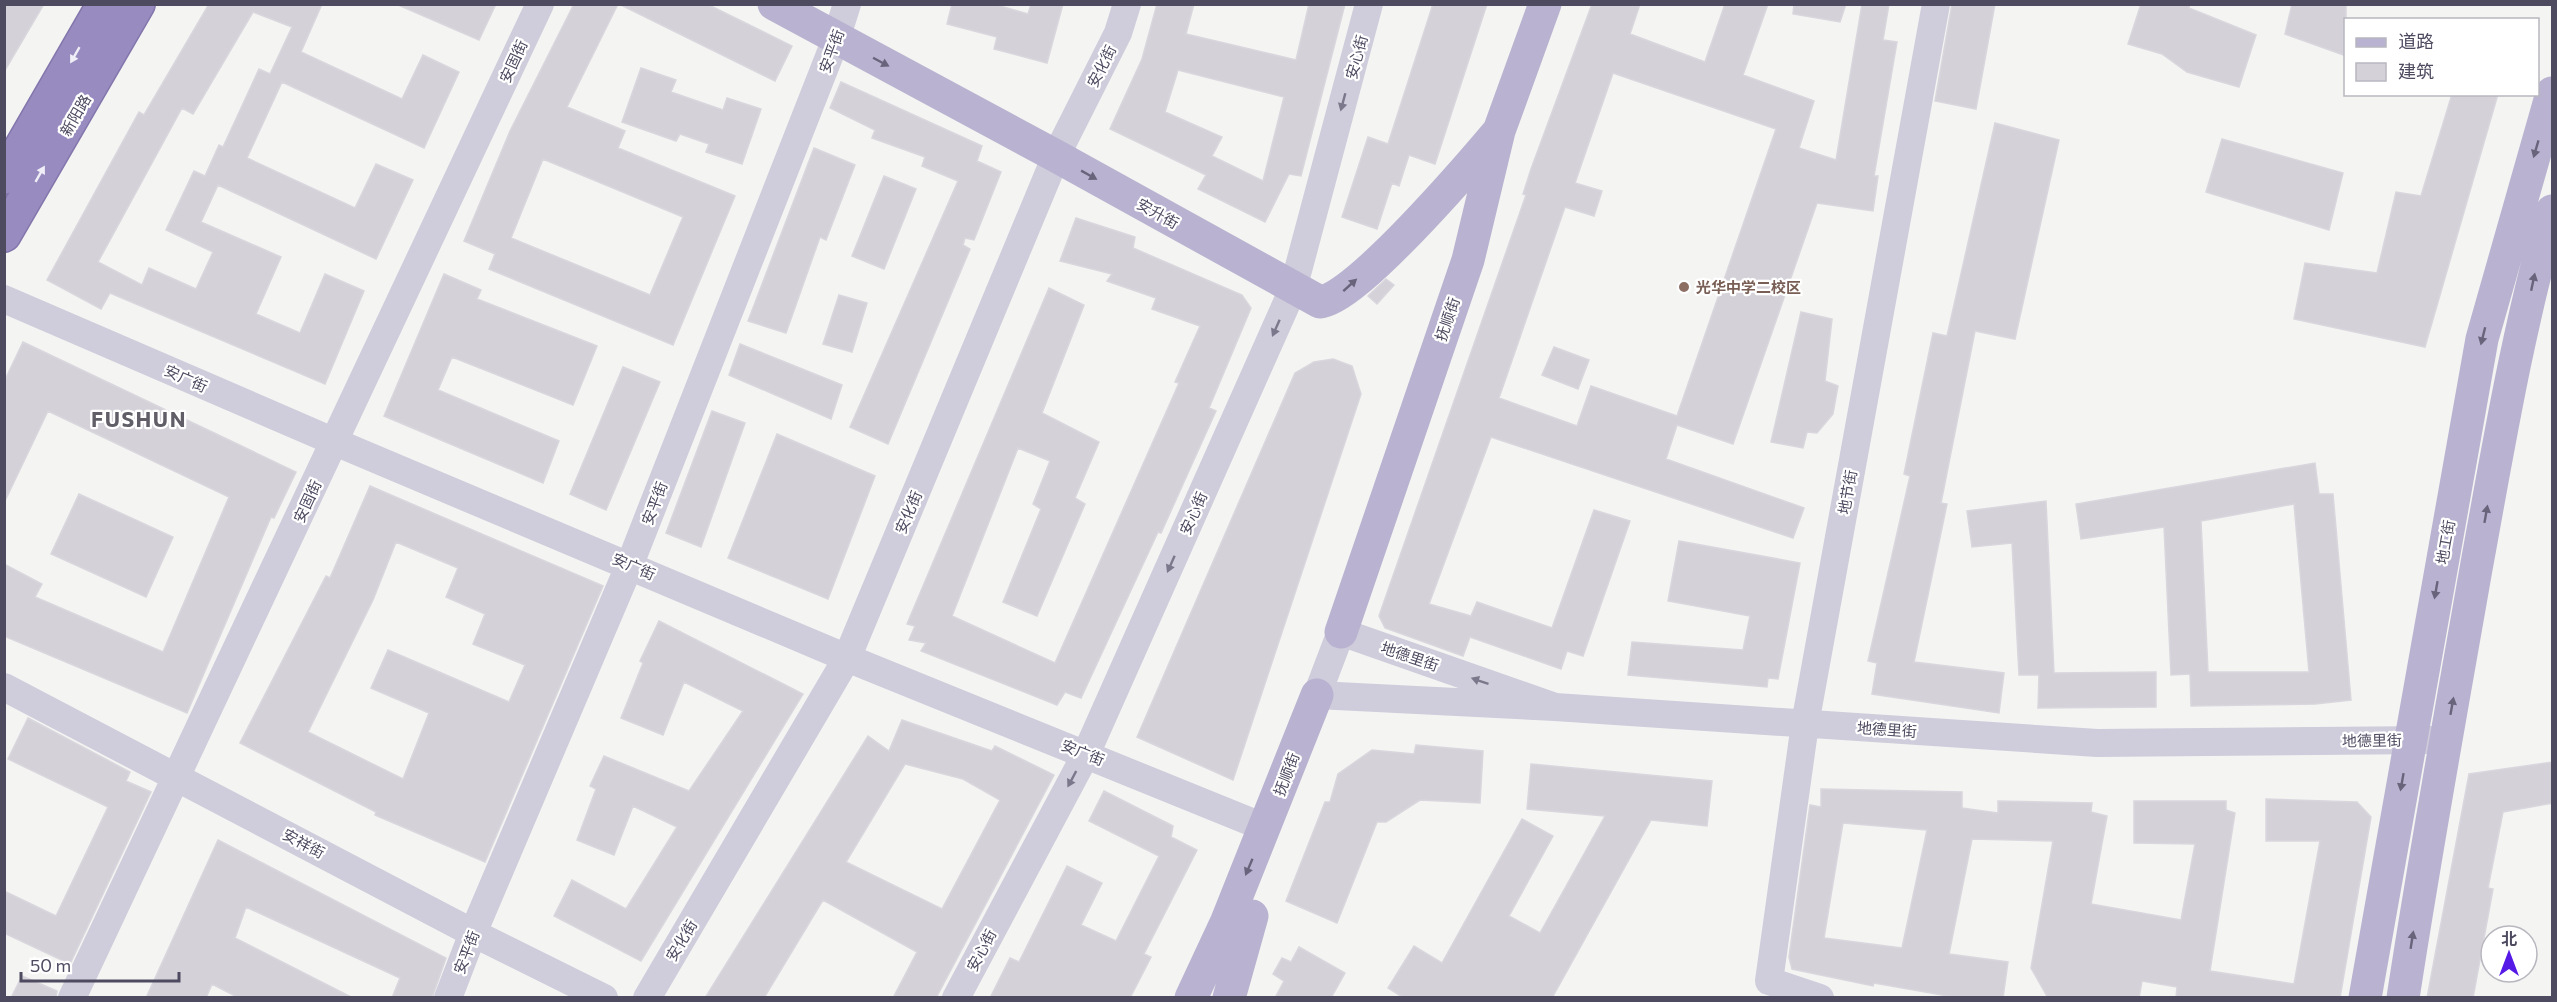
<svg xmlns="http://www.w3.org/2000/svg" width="2557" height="1002" font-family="Commissioner,'Noto Sans SC',sans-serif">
  <rect width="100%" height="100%" fill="#f4f4f2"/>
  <path fill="#d5d1d9" stroke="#d9d6dd" stroke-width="1.5" fill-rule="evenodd" d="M4,4H44L4,72Z
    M209,4H322L301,52L402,99L423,55L459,72L424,148L282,82L247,158L355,208L376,164L413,180L376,259L218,185L201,222L281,257L256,314L300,333L325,274L364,291L325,384L110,293L101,309L47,280L139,112L144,115ZM253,12L292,27L270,74L259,69L223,147L219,145L205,176L194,171L166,230L213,252L196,289L149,268L142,285L98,262L182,108L193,114Z
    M396,4H496L479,40Z
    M574,4H618L567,107L625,131L618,148L735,196L673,345L489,269L495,254L464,241L510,131ZM543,159L683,217L650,295L511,238Z
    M619,4H707L792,46L775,81Z
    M952,4H993L1028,14L1031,4H1063L1047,63L994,49L997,37L947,24Z
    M1157,4H1194L1186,34L1296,60L1309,4H1345L1301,176L1289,174L1265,222L1198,189L1206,175L1110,129L1142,59ZM1178,70L1284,97L1263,181L1212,156L1222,137L1165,112Z
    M1433,4H1487L1435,164L1409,155L1399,186L1392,183L1377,229L1342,217L1368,137L1388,144Z
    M1592,4H1640L1630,34L1705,62L1725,4H1768L1743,75L1814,101L1799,148L1836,160L1862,4H1889L1883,40L1897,42L1874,176H1878L1873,211L1817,203L1733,444L1677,425L1666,459L1804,508L1793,538L1491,437L1429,604L1471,616L1477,602L1552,628L1594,510L1630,521L1583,656L1567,651L1561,669L1470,637L1463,656L1385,628L1379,616L1526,195L1523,194L1531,169ZM1613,73L1776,129L1677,416L1591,386L1577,426L1499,398L1565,207L1594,216L1602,191L1575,183Z
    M1794,4H1846L1840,22L1793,14Z
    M1952,4H1995L1976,109L1935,101Z
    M2141,4H2190L2189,8L2256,35L2239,87L2187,72L2162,54L2128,44Z
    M2292,4H2346V56L2285,34Z
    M641,68L676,80L671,92L723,110L727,98L761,109L742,164L706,152L709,144L680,134L676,141L622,122Z
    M841,82L982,146L977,161L1001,172L974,240L965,238L963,245L970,249L888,444L850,427L958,181L922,166L925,157L872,138L875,130L830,108Z
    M2452,94H2498L2425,347L2294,319L2305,263L2377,273L2396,192L2421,196Z
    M1995,123L2059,140L2015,339L1975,331L1941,503L1947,504L1914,662L2004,673L1999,713L1872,694L1877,663L1868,661L1910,476L1904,474L1933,333L1947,336Z
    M2222,139L2343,173L2329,230L2206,192Z
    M814,148L855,165L826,240L820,237L786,333L748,321Z
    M884,176L916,189L884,269L852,256Z
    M1076,218L1135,237L1133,248L1242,295L1251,308L1209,408L1216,411L1161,533L1158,532L1081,698L1065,692L1057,705L921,651L926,643L909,640L915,626L907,624L1049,288L1084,305L1042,413L1099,442L1075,498L1085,504L1037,616L1003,602L1041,509L1033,504L1050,461L1018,448L952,616L1055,663L1179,383L1175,382L1200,326L1152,309L1156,298L1107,281L1112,274L1060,261Z
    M444,274L481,290L477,299L597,346L573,405L452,357L438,390L559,441L543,483L384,416Z
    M1386,279L1394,285L1377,304L1368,296Z
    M839,295L867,303L852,352L823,344Z
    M1801,312L1832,319L1825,381L1838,386L1833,414L1817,433L1807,432L1803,448L1771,442Z
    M23,342L296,472L274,518L271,517L187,713L4,636V564L42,584L35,597L163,652L229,497L48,411L4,503V382Z
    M740,344L842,385L831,419L729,375Z
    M1554,347L1589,360L1578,389L1542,375Z
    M1333,359L1352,366L1361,394L1233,780L1137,737L1295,373L1314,362Z
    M623,367L660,382L606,510L570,494Z
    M712,411L745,423L701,547L666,533Z
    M777,434L875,476L828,599L728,558Z
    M2315,463L2319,494H2333L2351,700L2315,704L2191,706L2190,674L2171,675L2164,527L2081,539L2076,504ZM2294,504L2309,672H2208L2201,521Z
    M370,486L603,586L485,862L375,815L376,812L240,743L326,576L330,578ZM396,542L458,568L446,597L485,614L473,644L525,665L509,702L388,650L371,688L429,713L403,779L308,732L373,600Z
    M79,494L173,537L146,597L51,554Z
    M2046,501L2054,673L2156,672V707L2038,708L2039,675H2019L2012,543L1972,547L1967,511Z
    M1679,541L1800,563L1778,679L1768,678L1767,687L1628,675L1632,642L1743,650L1750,616L1668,601Z
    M659,621L803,694L641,961L554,916L572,880L626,909L677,827L633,806L614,855L577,840L596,789L590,786L604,756L689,791L743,711L684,682L663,735L621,718L643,663L640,661Z
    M28,718L130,772L126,781L151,792L70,964L4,933V891L56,916L108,807L8,759Z
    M902,720L992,751L995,746L1054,775L936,998H893L917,952L823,900L764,998H705L868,736L889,751ZM905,764L963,779L1000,800L942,909L846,862Z
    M1416,745L1483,751L1480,803L1420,800L1386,822H1377L1337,923L1286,901L1325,802H1330L1338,774L1372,750L1414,754Z
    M2553,762V803L2503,812L2488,888L2493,889L2473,998H2427L2469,774Z
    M1531,764L1712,781L1707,826L1651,820L1552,998H1404L1388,988L1414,946L1442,963L1522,819L1553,836L1509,916L1540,933L1605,816L1527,809Z
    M1821,789L1962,792V808L1998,813V801L2092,803L2091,812L2107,816L2091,904L2181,920L2195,844L2134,843V801H2226V810L2235,813L2210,971L2294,984L2320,841H2266V799L2357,802L2371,817L2340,998H2176L2177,987L2142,981L2139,998H2048L2031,968L2053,841L1972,839L1949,954L2008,962L2003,998H1959L1874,983L1873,986L1792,969L1789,957L1810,805L1821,807ZM1843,823L1927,830L1902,948L1824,938Z
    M1104,791L1173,826L1171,837L1197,850L1144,954L1151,957L1130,998H990L1010,958L1019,962L1067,866L1102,883L1081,925L1116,941L1159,856L1089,821Z
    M218,840L446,958L432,998H392L400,978L246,907L235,938L353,998H239L212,984L206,998H146Z
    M1299,947L1345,973L1331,998H1275L1284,981L1273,974L1282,958L1291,962Z
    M22,976L57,991L56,998H11Z"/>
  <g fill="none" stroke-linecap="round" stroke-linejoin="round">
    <g stroke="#8376ac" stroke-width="36">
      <path id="highway" d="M4,177L104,4
        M4,235L138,4"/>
    </g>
    <path stroke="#cfccdb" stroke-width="28" d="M4,299L335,442L847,658L1266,828
      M4,687L473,933L604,998
      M1555,707L1317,695L1341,632L1555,707L2097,743L2431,740
      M72,998L540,4
      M448,998L473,933L630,564L836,39L847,4
      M647,998L847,658L1056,156L1118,33L1127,4
      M956,998L1086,754L1293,289L1369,4
      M1820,998L1769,981L1805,724L1936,4"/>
    <path stroke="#b9b2d0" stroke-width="33" d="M774,4L1056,156L1320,302C1355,300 1472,163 1499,131
      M1341,632L1468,260L1499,131L1545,4
      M1191,998L1226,923L1317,695
      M1229,998L1252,916
      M2365,998L2482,339L2552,93
      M2403,998C2425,854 2451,712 2476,569C2498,449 2518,328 2552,211"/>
    <use href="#highway" stroke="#988bc0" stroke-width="33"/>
  </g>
  <defs><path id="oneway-solid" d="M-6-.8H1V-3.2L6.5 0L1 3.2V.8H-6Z" transform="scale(1.5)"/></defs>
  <g fill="#f0eef6">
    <use href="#oneway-solid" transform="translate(75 55) rotate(120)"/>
    <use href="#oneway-solid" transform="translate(40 174) rotate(-60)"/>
  </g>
  <g fill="#69647c">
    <use href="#oneway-solid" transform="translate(881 62) rotate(28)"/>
    <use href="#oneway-solid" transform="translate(2536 149) rotate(106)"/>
    <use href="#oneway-solid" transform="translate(1089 175) rotate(29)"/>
    <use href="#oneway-solid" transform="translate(2533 282) rotate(-78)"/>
    <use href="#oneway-solid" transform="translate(1350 285) rotate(-42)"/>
    <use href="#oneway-solid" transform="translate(2483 336) rotate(104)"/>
    <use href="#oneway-solid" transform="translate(2486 514) rotate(-80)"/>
    <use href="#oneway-solid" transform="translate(2436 590) rotate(100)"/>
    <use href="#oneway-solid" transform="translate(2452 706) rotate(-80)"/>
    <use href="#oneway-solid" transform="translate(2402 782) rotate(100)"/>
    <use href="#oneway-solid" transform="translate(1249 867) rotate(113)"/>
    <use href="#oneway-solid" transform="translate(2412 940) rotate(-81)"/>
  </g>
  <g fill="#7b788b">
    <use href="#oneway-solid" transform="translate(1343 102) rotate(105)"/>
    <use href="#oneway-solid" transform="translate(1276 328) rotate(114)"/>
    <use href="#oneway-solid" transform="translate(1171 564) rotate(114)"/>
    <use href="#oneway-solid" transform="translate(1480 681) rotate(-161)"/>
    <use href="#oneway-solid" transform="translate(1072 779) rotate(118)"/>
  </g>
  <circle fill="#8d6e63" stroke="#fff" stroke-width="2" cx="1684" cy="287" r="6"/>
  <g text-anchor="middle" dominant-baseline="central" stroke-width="4.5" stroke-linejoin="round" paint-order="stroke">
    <g font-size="15" fill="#4e4a60" stroke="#fff">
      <text transform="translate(831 51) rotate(-70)">安平街</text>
      <text transform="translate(1356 57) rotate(-75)">安心街</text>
      <text transform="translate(513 61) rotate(-65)">安固街</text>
      <text transform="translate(1101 66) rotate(-63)">安化街</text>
      <text transform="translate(75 115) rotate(-60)">新阳路</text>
      <text transform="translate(1158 213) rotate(29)">安升街</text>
      <text transform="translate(1447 319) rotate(-71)">抚顺街</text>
      <text transform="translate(186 378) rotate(24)">安广街</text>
      <text transform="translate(1847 492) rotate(-80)">地节街</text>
      <text transform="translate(307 501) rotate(-65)">安固街</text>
      <text transform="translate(654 503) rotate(-69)">安平街</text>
      <text transform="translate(908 512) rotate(-67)">安化街</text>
      <text transform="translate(1193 513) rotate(-66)">安心街</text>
      <text transform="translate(2445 542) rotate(-80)">地工街</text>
      <text transform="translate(634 566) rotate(23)">安广街</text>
      <text transform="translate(1410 656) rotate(19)">地德里街</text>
      <text transform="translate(1887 729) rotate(4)">地德里街</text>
      <text transform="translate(2372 740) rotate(-1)">地德里街</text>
      <text transform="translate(1083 752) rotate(22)">安广街</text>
      <text transform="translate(1286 774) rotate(-69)">抚顺街</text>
      <text transform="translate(304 843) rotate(28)">安祥街</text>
      <text transform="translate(681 940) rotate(-59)">安化街</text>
      <text transform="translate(981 950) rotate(-62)">安心街</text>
      <text transform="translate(466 952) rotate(-69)">安平街</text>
    </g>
    <g font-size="15" font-weight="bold" fill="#785e54" stroke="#fff" text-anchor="start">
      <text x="1696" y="287">光华中学二校区</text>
    </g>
    <g font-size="21" font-weight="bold" letter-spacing="1.5" fill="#615e67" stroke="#fff">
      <text x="139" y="418">FUSHUN</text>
    </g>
  </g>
  <rect width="2557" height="1002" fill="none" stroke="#4e4a60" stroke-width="12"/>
  <rect x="2344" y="18" width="195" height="78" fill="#ffffff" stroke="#b8b7bf" stroke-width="1.5"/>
  <rect x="2356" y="38" width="30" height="9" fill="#b9b2d0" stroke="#b8b7bf" stroke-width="1.5"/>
  <text x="2398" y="48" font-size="18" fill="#4e4a60">道路</text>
  <rect x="2356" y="63" width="30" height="18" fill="#d5d1d9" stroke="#b8b7bf" stroke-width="1.5"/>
  <text x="2398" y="78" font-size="18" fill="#4e4a60">建筑</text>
  <g transform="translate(2509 954)"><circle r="28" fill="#ffffff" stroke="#b8b7bf" stroke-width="1.5"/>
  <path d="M0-4.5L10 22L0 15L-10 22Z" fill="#561ae6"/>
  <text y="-9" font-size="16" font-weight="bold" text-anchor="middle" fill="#4e4a60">北</text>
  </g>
  <path d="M21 972v9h158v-9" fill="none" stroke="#4e4a60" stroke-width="3"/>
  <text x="30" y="972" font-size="18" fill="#4e4a60" stroke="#ffffff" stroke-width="4.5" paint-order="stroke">50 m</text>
</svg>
